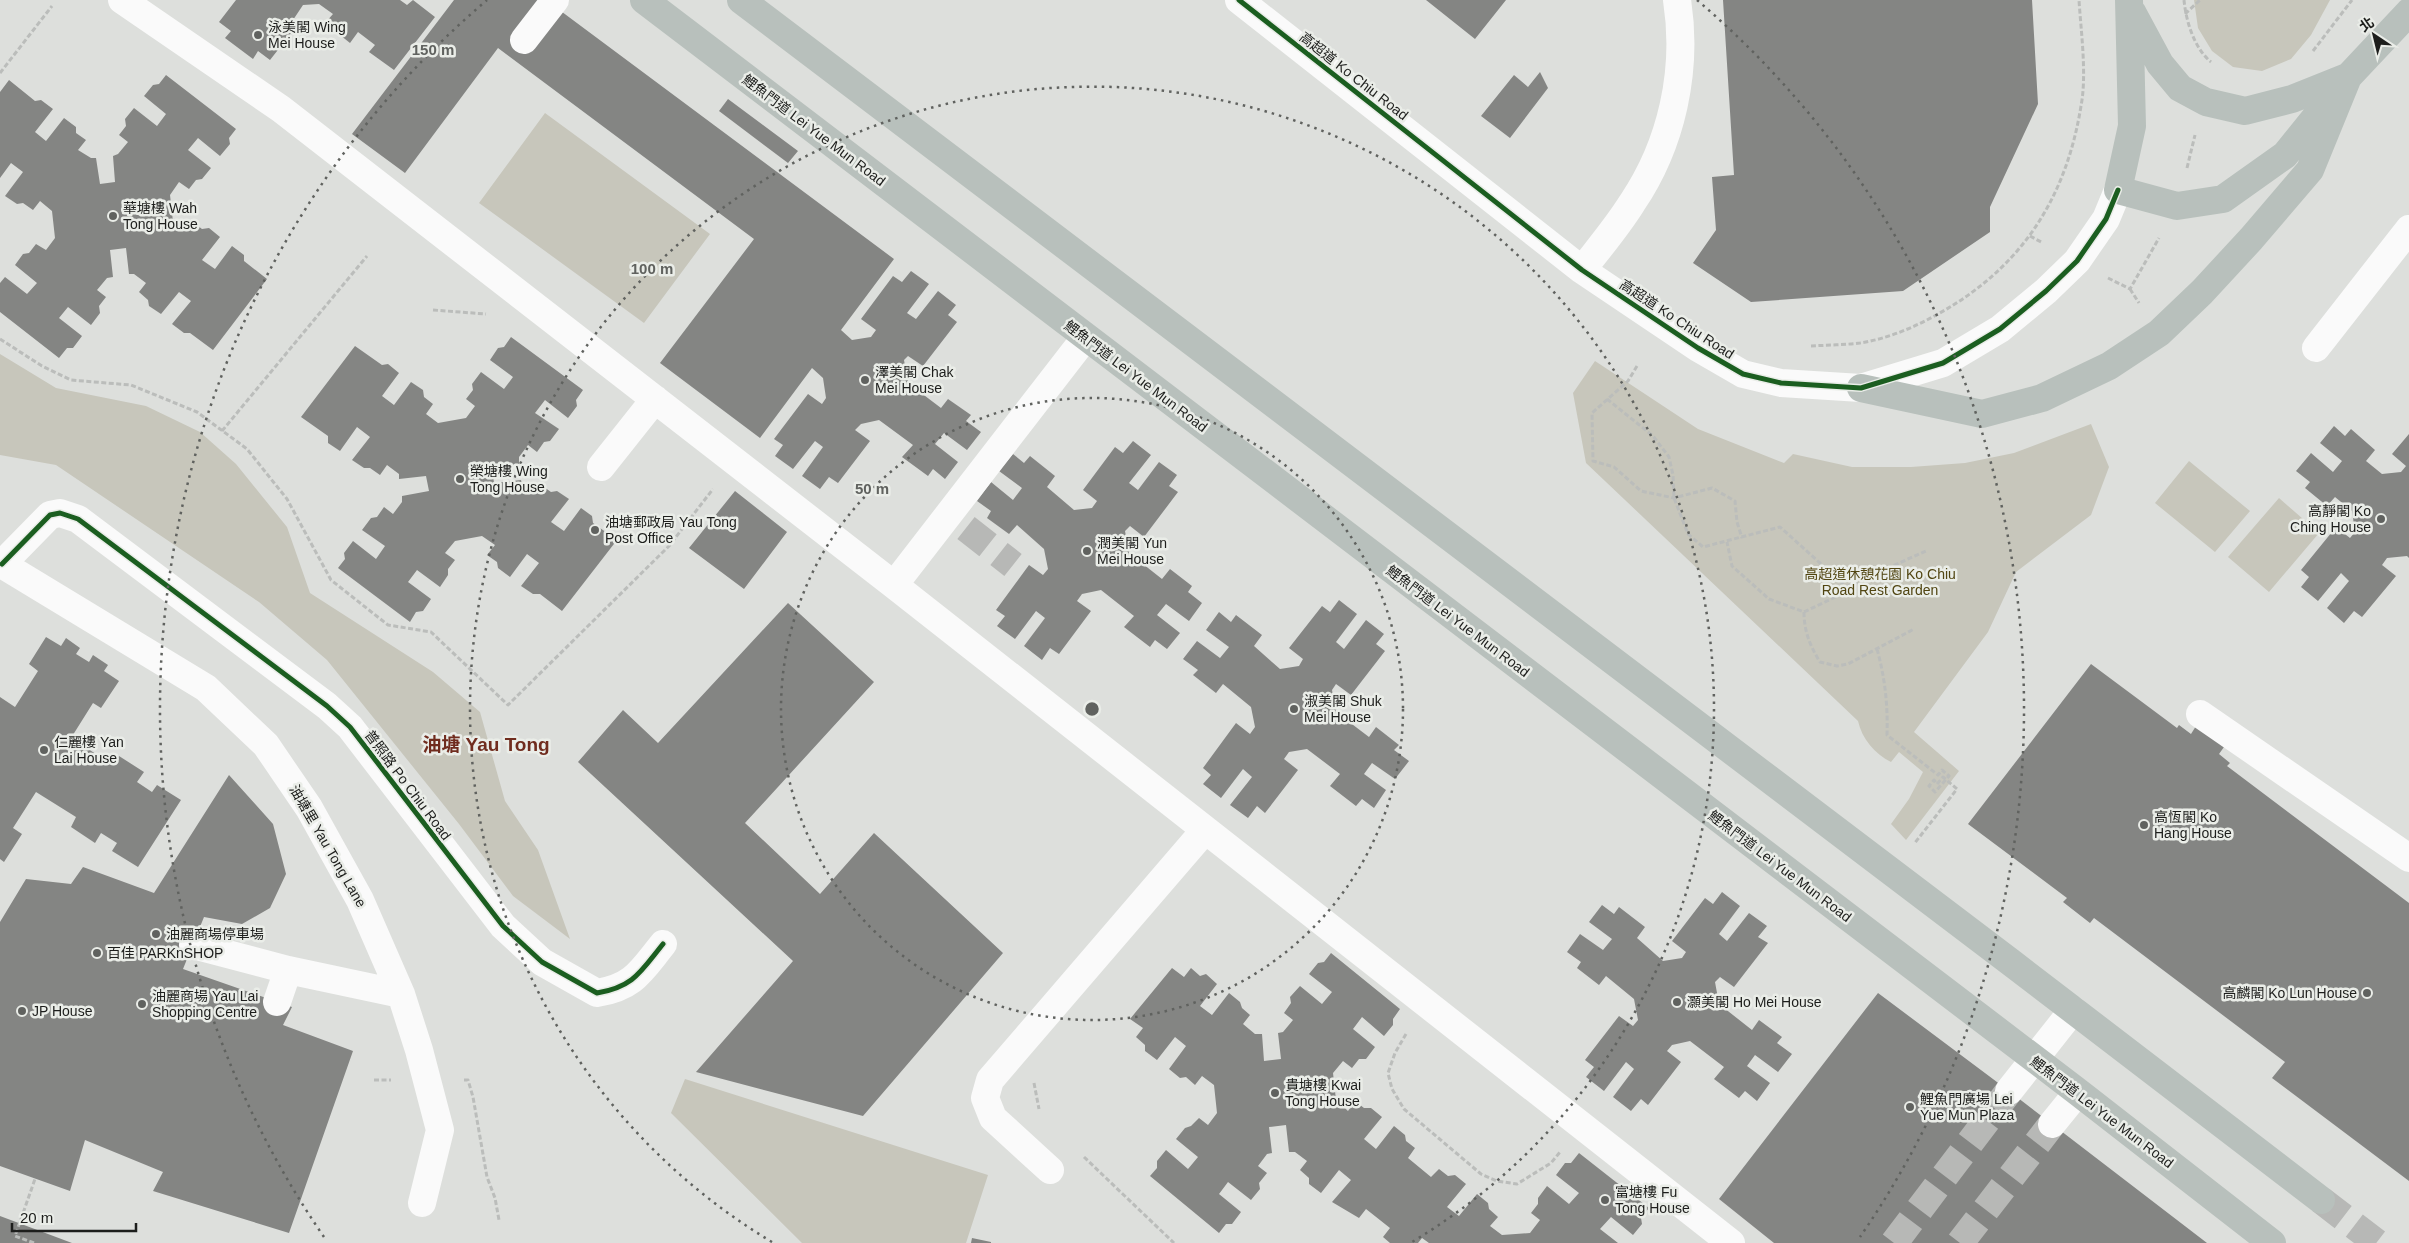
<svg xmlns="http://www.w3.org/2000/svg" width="2409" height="1243" font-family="Helvetica,'Noto Sans TC',sans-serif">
  <rect width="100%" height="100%" fill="#dddfdc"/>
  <path fill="#c7c6bb" d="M2194,0H2330L2311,35L2291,59L2262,71L2233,67L2212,51L2198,28Z
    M545,113L710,234L644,323L479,203Z
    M0,354L56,388L146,406L200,432L236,464L287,527L310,593L433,672L480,712L505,801L538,850L570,939L513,896L459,824L327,660L259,602L56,465L0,455Z
    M1595,361L1698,429L1784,463L1793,454L1852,467H1911L1965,463L2014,453L2091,424L2109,467L2091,515L2016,572L1988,632L1914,732L1959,771L1906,840L1891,824L1909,799L1923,772L1899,752L1891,762C1875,754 1862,739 1858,721L1586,463L1573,393Z
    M2189,461L2250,511L2215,552L2155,503Z
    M2279,498L2319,533L2269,592L2228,557Z
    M685,1079L988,1175L966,1243H802L671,1113Z"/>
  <path fill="#848583" d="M236,0H400L407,5L413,0L435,17L394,70L369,52L375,45L358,32L350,43L325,23L333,14L319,4L303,5L291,23L296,27L270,60L258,51L253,59L225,38L231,31L219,22Z
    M454,0H546L894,259L841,330L852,340L871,337L876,330L861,319L893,276L902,282L911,271L929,284L907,313L916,319L938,291L956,305L948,315L957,322L923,366L908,356L904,360L908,383L941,408L948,399L971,415L966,421L981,432L967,450L944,433L935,444L958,462L945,479L933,469L928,476L902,457L913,445L879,420L861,424L855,430L870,441L838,483L829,477L820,489L802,476L823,447L815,441L793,469L775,456L783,445L774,439L808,394L822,404L826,398L823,378L812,368L760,438L660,363L754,239L498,48L405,173L352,134Z
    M1426,0H1506L1475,39Z
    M1723,0H2032L2038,104L1990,207V232L1903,291L1751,302L1693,263L1716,230L1712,177L1734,175Z
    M1540,72L1548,88L1510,138L1481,116L1514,75L1528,87Z
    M166,75L236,129L229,138L230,144L220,156L198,138L188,150L211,168L202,179L196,180L189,189L179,182L170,195L173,222L186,231L193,222L202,229L209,228L220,237L202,260L215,269L232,246L244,255V261L267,279L213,350L190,333H184L172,324L191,301L179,292L161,314L149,306L148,300L139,292L146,283L134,274H129L126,248L110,250L113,277L107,278L97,290L106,297L99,306L100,313L91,325L68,307L59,318L82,336L73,348H67L59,358L0,312V283L5,277L27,294L37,283L15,265L23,254L29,253L36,244L46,250L55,238L52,211L40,201L33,210L23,203L17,204L5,196L23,172L11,163L0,178V92L9,80L35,101L41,100L53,109L35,132L46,141L64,118L76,127V133L86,140L78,150L91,158H96L100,184L115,182L113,156L118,154L128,142L119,135L126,126L125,119L134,108L157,126L166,114L144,96L153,85L159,84Z
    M728,99L798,151L788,163L719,111Z
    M511,337L583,390L576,400L577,406L568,418L545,400L535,413L559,429L550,441L544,442L537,452L528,445L519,457V464L492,467L494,483L521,480L522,485L535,494L541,485L551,492L557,491L569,499L551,522L564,531L581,508L592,516L593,523L617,540L562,611L540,594H533L521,586L539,563L527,554L510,577L498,568L497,562L487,555L495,545L482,536L455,541L445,553L455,560L448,569V575L440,587L417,570L408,582L431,599L423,611L416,612L410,622L338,568L345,559L344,553L353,541L376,559L385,546L362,530L371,518L377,517L384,507L393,514L402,502V496L429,491L426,476L399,479V474L387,465L380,475L370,468H364L352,460L370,437L357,427L340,451L328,443V436L301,417L355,346L382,365L388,364L399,373L382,396L394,405L411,382L423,390L424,397L433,404L426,414L438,423L466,418L475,406L466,399L473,390L472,384L481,372L504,389L513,377L490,360L498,348L504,347Z
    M2334,426L2345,436L2351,429L2375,450L2366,461L2382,474L2401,472L2406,466L2392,454L2409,434V558L2407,556L2387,558L2382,565L2396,576L2362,617L2354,611L2344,623L2327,608L2349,581L2341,573L2318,601L2301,587L2309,577L2301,570L2336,527L2350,538L2355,532L2352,511L2335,497L2327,506L2305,488L2310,482L2296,471L2311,453L2333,472L2342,461L2320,443Z
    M1133,441L1151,455L1129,483L1138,490L1159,462L1177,475L1169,486L1178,492L1144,537L1130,526L1125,531L1129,553L1162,579L1170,569L1192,586L1188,592L1202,603L1189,621L1166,604L1157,615L1180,633L1167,649L1155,640L1150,647L1124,627L1134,616L1101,590L1082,594L1077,601L1091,611L1059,654L1050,648L1042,660L1024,646L1045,618L1036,611L1015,639L997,626L1005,616L996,610L1029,565L1043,575L1048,569L1044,549L1017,525L1009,534L987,518L991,511L977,501L991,482L1013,500L1022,488L999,471L1013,454L1024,463L1030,456L1055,476L1047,487L1074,510L1092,508L1097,501L1083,490L1115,447L1123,453Z
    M735,491L787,532L744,589L689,548Z
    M1339,600L1357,614L1336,642L1344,649L1366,620L1384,634L1376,644L1385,651L1351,695L1336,684L1332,690L1336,712L1369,737L1376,727L1399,745L1394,750L1409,761L1395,779L1372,763L1364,774L1386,790L1374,808L1362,799L1356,806L1330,786L1340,774L1307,749L1289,752L1284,759L1298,770L1265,813L1257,806L1248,818L1230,805L1252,777L1243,769L1221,798L1203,784L1211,775L1203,768L1236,723L1250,734L1255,727L1251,707L1223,684L1216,693L1193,675L1198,670L1183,659L1197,641L1220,658L1229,647L1206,630L1219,612L1231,622L1236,615L1262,635L1254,646L1280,669L1299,666L1303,659L1289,648L1322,606L1330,612Z
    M788,603L874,682L745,823L820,894L874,833L1003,953L863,1116L696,1072L793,961L578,762L623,710L658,743Z
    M46,637L61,646L66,638L80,648L76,654L89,662L93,655L108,665L104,671L119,681L101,708L93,703L71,738L113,765L119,756L144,772L137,782L152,792L157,785L181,800L138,867L112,851L117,843L101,833L95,843L71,827L76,817L36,792L13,828L22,834L4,862L0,859V697L15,707L38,671L29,664Z
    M2091,664L2177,728L2179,725L2191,734L2196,726L2224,747L2219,754L2230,763L2227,766L2409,903V1181L2272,1078L2285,1062L2094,918L2090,923L2063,902L2067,898L1968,824Z
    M229,775L273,824L286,874L270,908L242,924L204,917L183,969L292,1007L283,1025L353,1051L289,1233L153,1191L163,1172L85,1140L70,1191L0,1166V922L26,879L71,884L83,867L154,893Z
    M1722,892L1740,906L1719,934L1727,941L1749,913L1767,926L1758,937L1768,943L1734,987L1720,977L1715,982L1719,1004L1752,1030L1759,1020L1782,1037L1777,1043L1792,1054L1778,1072L1755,1055L1747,1066L1770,1083L1757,1101L1745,1091L1739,1098L1714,1079L1724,1067L1690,1041L1672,1045L1667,1051L1681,1062L1648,1105L1641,1099L1631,1111L1613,1097L1634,1069L1626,1062L1604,1091L1586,1077L1594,1067L1585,1060L1619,1016L1633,1026L1638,1020L1634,999L1606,976L1599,985L1577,968L1581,962L1567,952L1580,934L1603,950L1612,939L1589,922L1602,905L1614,914L1619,907L1645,927L1637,938L1663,961L1682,958L1686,952L1672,941L1705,898L1713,904Z
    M1331,953L1400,1009L1393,1019V1025L1384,1036L1362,1017L1353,1029L1375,1047L1366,1059H1359L1352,1068L1343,1061L1333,1073L1336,1100L1348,1111L1355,1101L1364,1108H1371L1382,1117L1364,1139L1376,1149L1394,1126L1405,1135L1406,1141L1415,1148L1408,1158L1431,1177L1439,1169L1448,1176L1455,1175L1466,1184L1447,1207L1459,1216L1477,1194L1488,1203L1489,1209L1498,1217L1490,1226L1502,1235L1530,1233L1540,1220L1531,1213L1538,1204V1198L1547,1186L1569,1204L1579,1193L1556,1175L1565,1163H1571L1579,1153L1649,1208L1641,1218L1642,1224L1633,1235L1611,1217L1600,1229L1618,1243H1429L1422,1238L1418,1243H1390L1383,1237L1390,1228L1366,1209L1359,1218L1332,1202L1351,1180L1339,1170L1321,1193L1309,1184V1178L1300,1170L1307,1161L1295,1152H1289L1286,1125L1269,1127L1272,1153L1267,1154L1258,1166L1267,1173L1259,1183L1260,1189L1251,1200L1228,1182L1219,1194L1241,1212L1232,1224H1226L1219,1233L1150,1176L1157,1168V1161L1166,1150L1188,1169L1198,1157L1176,1139L1185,1128L1191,1126L1199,1118L1208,1125L1217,1113L1214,1085L1202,1076L1195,1085L1186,1077L1180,1078L1169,1069L1186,1046L1175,1037L1157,1060L1145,1051V1045L1136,1037L1143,1028L1130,1019L1172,968L1184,977L1191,968L1200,976L1206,974L1217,984L1200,1006L1212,1015L1229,993L1240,1002L1242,1008L1250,1015L1243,1024L1255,1034H1262L1264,1061L1281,1059L1278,1033L1283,1032L1293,1020L1284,1013L1291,1003L1290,997L1300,986L1322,1004L1332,992L1309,974L1318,963L1324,962Z
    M1878,993L2009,1091L2207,1243H1774L1719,1199Z
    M0,1216L72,1243H0Z
    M972,1238L991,1242V1243H971Z"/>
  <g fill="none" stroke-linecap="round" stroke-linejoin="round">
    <path stroke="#b7b8b6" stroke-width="28" stroke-dasharray="28 14" stroke-linecap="butt" d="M966,528L1013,565
      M1894,1243L2009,1091
      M1960,1243L2052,1124"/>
    <path stroke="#b7b8b6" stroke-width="28" stroke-dasharray="28 14" stroke-linecap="butt" d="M2321,1200L2377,1243"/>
    <path stroke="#bbbdbb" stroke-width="3" stroke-dasharray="5 2.5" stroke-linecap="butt" d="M2184,0C2186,21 2194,48 2211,62
      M2185,14L2200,0
      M2313,51L2352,0
      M0,73L52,6
      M2187,168L2195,135
      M2030,236L2043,243
      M2108,278L2130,289L2159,238
      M2130,289L2139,303
      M433,310L486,314
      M0,339L42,366L71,380L131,385L197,412L247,449L287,499L331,580L388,625L431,632L508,705L669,546L713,489
      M1811,346C1827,345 1844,345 1860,343C1887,339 1915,327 1938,314C2021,268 2066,199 2081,106C2087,75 2081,32 2079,0
      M1637,366L1628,381L1592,413L1593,461L1614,467L1641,491L1674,498L1712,488L1735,501L1737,522L1742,538
      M1607,399L1653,436L1669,457L1673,475L1674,498L1688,534L1703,547L1780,527L1850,590L1804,612L1769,599L1732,566L1727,542
      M222,431L367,256
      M1846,587L1928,550
      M1804,612C1804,631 1810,646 1820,662L1837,666L1848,664L1914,629
      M1877,649C1885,678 1888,705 1887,735L1938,775L1942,770L1949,776L1935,792L1929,786L1934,780L1937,784L1943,777L1957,789L1914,844
      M1406,1034L1395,1053L1388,1073L1392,1089L1404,1109L1481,1174L1497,1181L1517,1184L1551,1163L1560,1152
      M374,1080H391
      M464,1080H468L473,1097L487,1177L495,1198L499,1220
      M1034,1083L1039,1109
      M1084,1157L1174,1243
      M34,1243L15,1236L35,1179"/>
    <path stroke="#fafafa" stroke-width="28" d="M122,0L281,109L894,585L1731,1243
      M1239,0L1582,270L1698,348L1743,374L1781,383L1861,388L1943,363L2000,329L2046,291L2077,261L2106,219L2118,190
      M524,40L555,0
      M1582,270C1599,248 1617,227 1632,203C1672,144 1688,70 1677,0
      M2316,348L2409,229
      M601,467L655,399
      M0,563L206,688L266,745L309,808L360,900L401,994L419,1050L440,1130L422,1203
      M2,564L50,515L60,513L78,519L327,706L350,727L503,926L542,962L597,993C634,987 641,971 663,944
      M894,585L1085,338
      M2200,714L2409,858
      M193,945L288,970L401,994
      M277,1002L288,970
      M2009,1091L2073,1010
      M2052,1124L2078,1092
      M1050,1170L993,1118L985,1098L990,1080L1205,830"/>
    <path stroke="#b8c0bc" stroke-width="28" d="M644,0L2078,1092L2272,1243
      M741,0L2013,964L2321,1200
      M2129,0L2132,126L2118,190L2177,206L2223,199L2285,155L2348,77L2409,12
      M2132,12L2160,64L2180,88L2206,102L2245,111L2292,99L2347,77
      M1861,388L1982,414L2042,398L2109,366L2159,333L2202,292L2251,239L2310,170L2348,77"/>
    <g stroke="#eaede8" stroke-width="8">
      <path id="cycleway" d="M1239,0L1582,270L1698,348L1743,374L1781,383L1861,388L1943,363L2000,329L2046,291L2077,261L2106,219L2118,190
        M2,564L50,515L60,513L78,519L327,706L350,727L503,926L542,962L597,993C634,987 641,971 663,944"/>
    </g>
    <use href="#cycleway" stroke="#1b5e20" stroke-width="5"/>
  </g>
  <g fill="none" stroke="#60625f" stroke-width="2.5" stroke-dasharray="2.5 5">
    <circle cx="1092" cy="709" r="311"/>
    <path d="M772 1242A622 622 0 1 1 1412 1242"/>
    <path d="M324 1237A932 932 0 0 1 487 0M1697 0A932 932 0 0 1 1860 1237"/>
  </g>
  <g fill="#60625f" stroke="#eaede8" stroke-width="2">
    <circle cx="258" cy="35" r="5"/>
    <circle cx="113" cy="216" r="5"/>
    <circle cx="865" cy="380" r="5"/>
    <circle cx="460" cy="479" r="5"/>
    <circle cx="2381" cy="519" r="5"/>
    <circle cx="595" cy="530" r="5"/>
    <circle cx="1087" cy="551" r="5"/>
    <circle cx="1294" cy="709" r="5"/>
    <circle cx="44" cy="750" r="5"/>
    <circle cx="2144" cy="825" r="5"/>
    <circle cx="156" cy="934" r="5"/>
    <circle cx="97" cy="953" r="5"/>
    <circle cx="2367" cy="993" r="5"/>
    <circle cx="1677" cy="1002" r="5"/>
    <circle cx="142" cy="1004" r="5"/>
    <circle cx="22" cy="1011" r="5"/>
    <circle cx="1275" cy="1093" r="5"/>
    <circle cx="1910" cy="1107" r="5"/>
    <circle cx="1605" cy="1200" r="5"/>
  </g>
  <g text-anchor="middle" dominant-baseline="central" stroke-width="5" stroke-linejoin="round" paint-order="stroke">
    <g font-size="14" fill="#1d1e1c" stroke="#eaede8" text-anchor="start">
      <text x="268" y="27">泳美閣 Wing<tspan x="268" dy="16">Mei House</tspan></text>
      <text x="123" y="208">華塘樓 Wah<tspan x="123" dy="16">Tong House</tspan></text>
      <text x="875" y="372">澤美閣 Chak<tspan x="875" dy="16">Mei House</tspan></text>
      <text x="470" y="471">榮塘樓 Wing<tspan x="470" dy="16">Tong House</tspan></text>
      <text x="2371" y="511" text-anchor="end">高靜閣 Ko<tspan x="2371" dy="16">Ching House</tspan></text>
      <text x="605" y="522">油塘郵政局 Yau Tong<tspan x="605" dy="16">Post Office</tspan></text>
      <text x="1097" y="543">潤美閣 Yun<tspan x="1097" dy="16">Mei House</tspan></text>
      <text x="1304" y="701">淑美閣 Shuk<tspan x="1304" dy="16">Mei House</tspan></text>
      <text x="54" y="742">仁麗樓 Yan<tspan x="54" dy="16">Lai House</tspan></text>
      <text x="2154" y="817">高恆閣 Ko<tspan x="2154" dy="16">Hang House</tspan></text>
      <text x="166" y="934">油麗商場停車場</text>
      <text x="107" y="953">百佳 PARKnSHOP</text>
      <text x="2357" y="993" text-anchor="end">高麟閣 Ko Lun House</text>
      <text x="152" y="996">油麗商場 Yau Lai<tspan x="152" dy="16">Shopping Centre</tspan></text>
      <text x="1687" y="1002">灝美閣 Ho Mei House</text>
      <text x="32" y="1011">JP House</text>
      <text x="1285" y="1085">貴塘樓 Kwai<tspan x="1285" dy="16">Tong House</tspan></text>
      <text x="1920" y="1099">鯉魚門廣場 Lei<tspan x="1920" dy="16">Yue Mun Plaza</tspan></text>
      <text x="1615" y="1192">富塘樓 Fu<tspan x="1615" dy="16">Tong House</tspan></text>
    </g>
    <g font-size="14" fill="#1d1e1c" stroke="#eaede8">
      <text transform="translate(1354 76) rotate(38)">高超道 Ko Chiu Road</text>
      <text transform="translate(814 130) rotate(37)">鯉魚門道 Lei Yue Mun Road</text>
      <text transform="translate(1677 319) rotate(33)">高超道 Ko Chiu Road</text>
      <text transform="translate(1136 376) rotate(37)">鯉魚門道 Lei Yue Mun Road</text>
      <text transform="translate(1458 621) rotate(37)">鯉魚門道 Lei Yue Mun Road</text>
      <text transform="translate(408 785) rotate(53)">普照路 Po Chiu Road</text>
      <text transform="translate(328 846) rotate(60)">油塘里 Yau Tong Lane</text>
      <text transform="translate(1780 866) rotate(37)">鯉魚門道 Lei Yue Mun Road</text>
      <text transform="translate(2102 1112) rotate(37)">鯉魚門道 Lei Yue Mun Road</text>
    </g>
    <g font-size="14" fill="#514511" stroke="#eaede8">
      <text x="1880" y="574">高超道休憩花園 Ko Chiu<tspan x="1880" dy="16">Road Rest Garden</tspan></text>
    </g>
    <g font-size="19" font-weight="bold" fill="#702c1e" stroke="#eaede8">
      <text x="486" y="744">油塘 Yau Tong</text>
    </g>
  </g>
  <circle cx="1092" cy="709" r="8" fill="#60625f" stroke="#eaede8" stroke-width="2.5"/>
  <g font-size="15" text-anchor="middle" font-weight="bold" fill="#60625f" stroke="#eaede8" stroke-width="5" stroke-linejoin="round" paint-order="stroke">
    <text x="433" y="55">150 m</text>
    <text x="652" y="274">100 m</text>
    <text x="872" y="494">50 m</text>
  </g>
  <g transform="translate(2374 35) rotate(325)" stroke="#eaede8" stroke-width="4" paint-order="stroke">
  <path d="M0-4L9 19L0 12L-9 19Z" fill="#1d1e1c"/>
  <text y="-8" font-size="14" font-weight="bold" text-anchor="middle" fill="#1d1e1c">北</text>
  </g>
  <path d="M12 1223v8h124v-8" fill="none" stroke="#1d1e1c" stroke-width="2.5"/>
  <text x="20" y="1223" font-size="15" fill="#1d1e1c" stroke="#eaede8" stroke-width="4" paint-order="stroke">20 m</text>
</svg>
